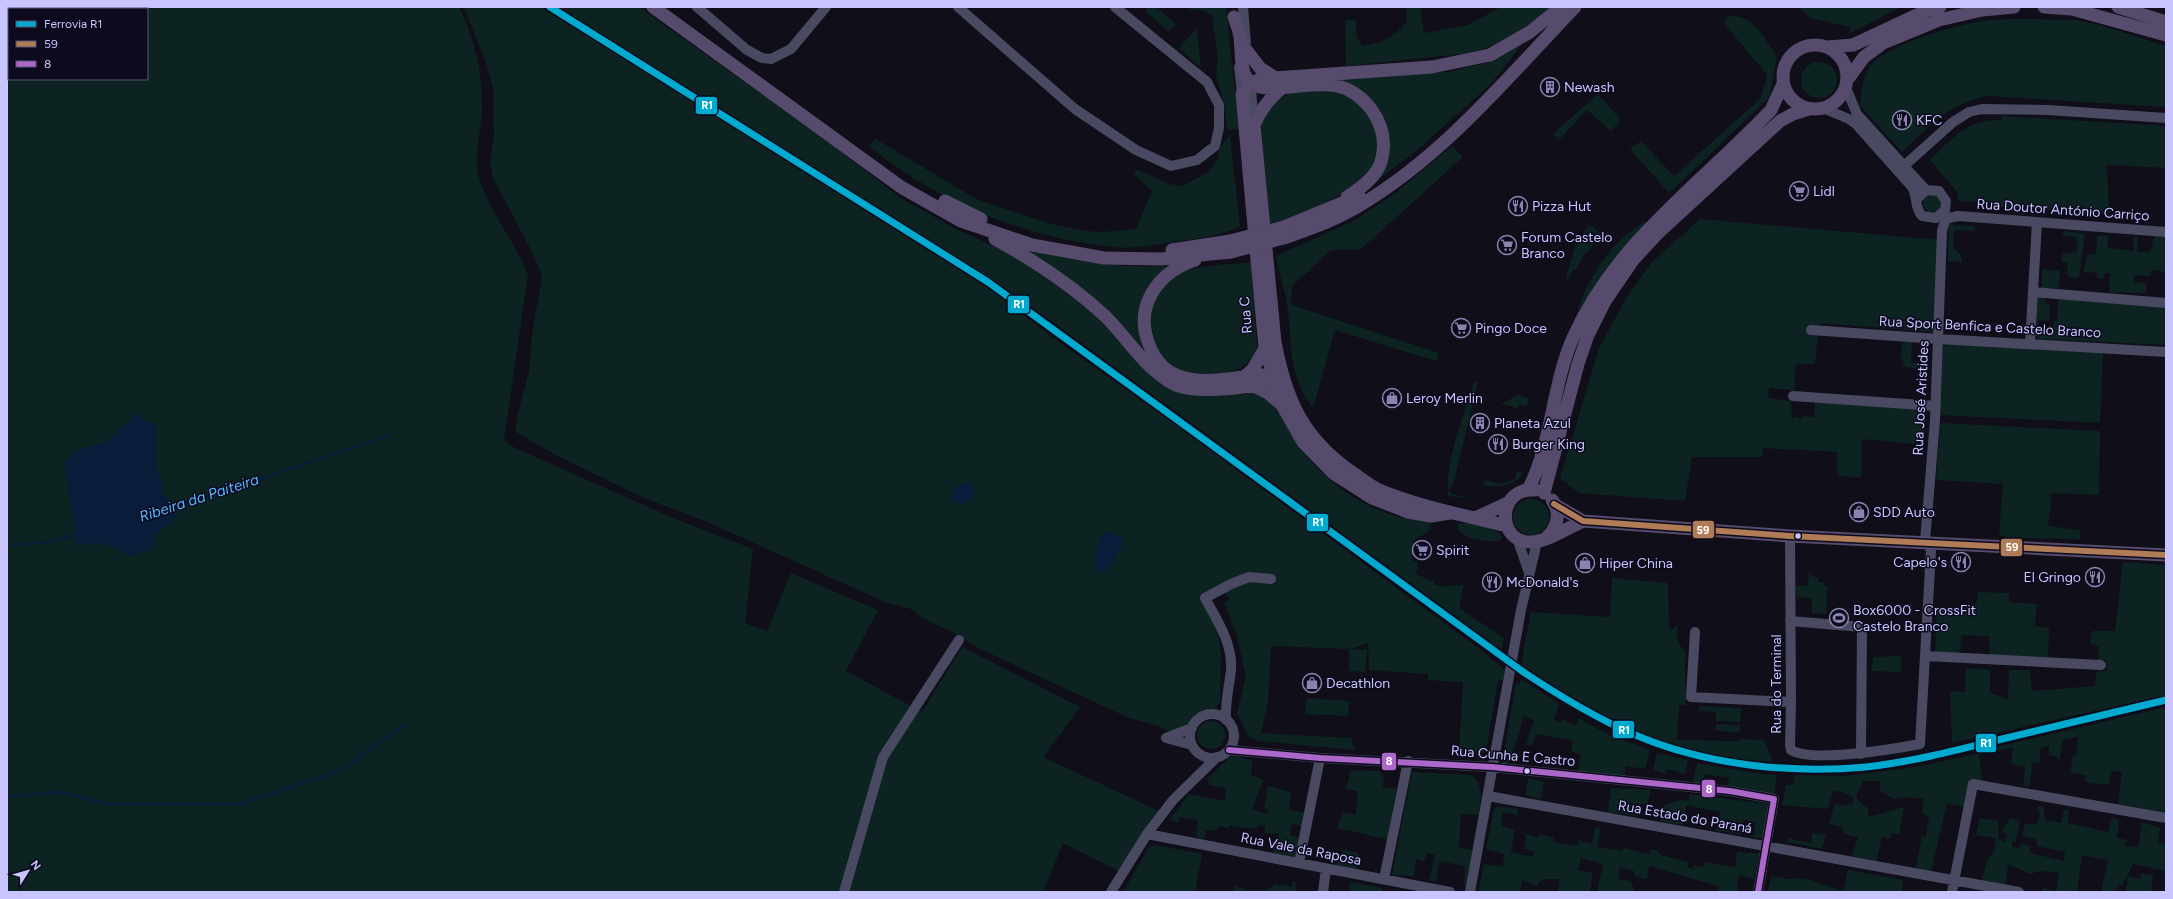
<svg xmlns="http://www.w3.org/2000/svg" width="2173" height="899" font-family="Figtree,sans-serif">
  <rect width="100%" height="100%" fill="#100e18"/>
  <path fill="#0d2322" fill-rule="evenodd" d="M7,7H459C475,40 483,73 482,110C481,133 473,154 479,177C489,212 515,241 528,275L504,440L515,448L673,518L753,549L745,623L767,631L791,573L878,610L846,671L922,712L962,647L1080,707L1043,757L1161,812L1119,871L1063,843L1043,892H7ZM9,9H147V79H9Z
    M464,7H541L896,230L994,292L1056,340L1173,423L1477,647L1505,670L1503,680L1498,681L1486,751L1483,753L1459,752L1463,682L1428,680V674L1369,670L1368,643L1350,649L1367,650L1365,672L1349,671V649L1271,646L1268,701L1261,733L1351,738L1355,750L1258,741L1248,736L1237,713L1246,676L1236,633L1224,603L1230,599L1221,589L1205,598L1218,635L1221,652L1220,703L1208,715L1199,716L1181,733L1173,734L1158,726L1129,718L980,649L952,632L924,619L911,609L885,602L705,521L639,496L552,453L516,432L517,416L529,371L532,335L542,276L534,256L493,178L490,162L494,136L493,88L486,63Z
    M558,7H639L830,143L901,198L958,230L1022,259L1086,305L1148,371L1256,393C1280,407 1284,422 1298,443C1320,478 1357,505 1396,516C1407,519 1420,519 1432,521L1428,532L1414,540L1412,560L1418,563L1416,574L1434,582V585L1449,587V585L1461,586L1464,582L1459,608L1504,638L1502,650L1046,317L955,256L797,159Z
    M1148,7H1156L1176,24L1169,32L1145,11Z
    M1192,7H1226L1239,129L1227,130L1224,104L1216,76L1218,59L1212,15L1202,10H1189Z
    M1406,7H1420L1424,33L1468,25L1501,7H1557L1542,22L1502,42L1472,53L1346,66L1345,20H1356V36L1362,46C1383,43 1394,38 1407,21Z
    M1798,7H1901L1849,34L1850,27L1810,18Z
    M1729,16C1754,14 1765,39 1777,57L1769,98L1669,193L1630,149L1641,141L1674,176L1760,99L1767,75L1723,22Z
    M2074,20L2096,24L2166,46V107L1988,96C1948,104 1931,125 1902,152L1860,106C1861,93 1862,80 1869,68C1884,45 1955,25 1983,21C2009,17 2046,20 2074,20Z
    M1197,28L1201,68L1179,48Z
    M1523,43L1491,84L1416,151L1378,180L1388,163L1390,151V140L1386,124L1330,79L1449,72L1489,62Z
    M1801 80a18 18 0 1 1 36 0a18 18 0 1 1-36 0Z
    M1317,89C1360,97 1361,103 1384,139L1372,176L1316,209L1270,227L1261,126C1270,96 1289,91 1317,89Z
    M1598,94L1621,120L1611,131L1587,110L1559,140L1553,134Z
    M2002,116L2166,126V168L2107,165L2109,214L1990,206V203L1959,201L1957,192L1930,160C1954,137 1966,119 2002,120Z
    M1230,135L1240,226C1216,237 1201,238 1175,242C1155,245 1132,249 1112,247C1026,238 934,201 868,145L876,139L978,200L1048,223L1085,231L1102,232L1136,229L1152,191L1133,173L1138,170L1169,184L1182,186L1209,172L1218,159L1220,147Z
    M1452,146L1463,157L1360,250H1331L1292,286L1291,305L1439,353L1436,361L1335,330L1314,405L1311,406C1287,370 1293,344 1287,304C1284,288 1279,272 1276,256L1355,220L1393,195Z
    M1923 203a9 9 0 1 1 18 0a9 9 0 1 1-18 0Z
    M1700,219L1940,240L1934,332L1819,323L1815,364H1796L1794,390L1769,388L1768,398L1791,401L1792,419L1795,417L1802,419L1803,416L1814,417L1815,402L1925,409L1926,412L1923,445L1862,439L1861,478L1837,475V452L1763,448L1762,457H1692L1685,501L1579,493L1560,478L1599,348L1625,300L1652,262Z
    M1646,221L1647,223L1576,320C1584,280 1610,242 1646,221Z
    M1950,225L1975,226L1974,231L1954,230L1953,249L1957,251L1958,253L1961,254L1962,262L1948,261L1949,227Z
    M1591,226L1600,233L1588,253L1586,252L1575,271L1573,270L1568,280L1566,279C1568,267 1579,229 1591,226Z
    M2064,231L2085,234L2079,278L2068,277L2067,262H2062V254L2077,252V237L2062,235Z
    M2097,236H2109L2107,248L2134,251L2133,237H2138L2137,251L2150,253L2154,236L2166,237V272L2152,270L2150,276L2134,275V282L2146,283V293L2109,292L2110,273H2105L2103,279L2097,278L2098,273L2084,272L2087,254H2096Z
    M1026,249C1075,261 1125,270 1177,265C1142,290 1131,307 1143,350Z
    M1251,262L1257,346C1256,350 1254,354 1252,358C1241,375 1208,377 1190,374C1179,372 1166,364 1159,355C1151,347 1149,328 1150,318C1151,304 1157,289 1168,280C1185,265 1229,265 1251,262Z
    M2042,269L2060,271L2059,288H2042Z
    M2038,296L2045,297V303L2050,304L2049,321L2038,320L2037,334H2053L2054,321H2057L2058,298L2166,305V345L2039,339L2036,335Z
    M1903,341L1912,342L1911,363H1928L1929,369L1903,367L1904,362L1900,360Z
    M1949,343L2103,353L2100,423L1939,415L1943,348Z
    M1474,381L1478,383L1453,485L1448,490L1453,494L1471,499L1448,496C1445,460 1464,416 1474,381Z
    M1518,395L1529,398L1527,407L1519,404L1518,408L1501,404Z
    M1942,423L2100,431L2099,495L2052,493L2048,526L2080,530L2081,539L2006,538L1999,534L2003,484L1936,480L1940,425Z
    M1517,471L1523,473C1514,488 1498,486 1483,486L1485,480L1501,484L1515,479Z
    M1513 517a18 18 0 1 1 36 0a18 18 0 1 1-36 0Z
    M1464,523C1477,524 1495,525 1502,538L1499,541C1488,542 1464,540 1458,529V524Z
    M2123,562L2166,565V695L1952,743L1950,691L1965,692L1966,668L1990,670V693L2008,699L2009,670H2030L2032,691L2095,686L2096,672L2107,671L2106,660H2098L2099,646L2090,644L2092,631H2115Z
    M1809,572L1813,577H1818V582H1824L1823,586H1827L1826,614L1812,613V598L1797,597L1795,586H1808Z
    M1612,578L1668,583L1669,627L1672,629L1679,624C1675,636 1676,642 1685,651L1686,705H1679L1677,740L1738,741L1739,739L1764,740L1773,762C1681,759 1594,720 1521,666L1531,612L1610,617Z
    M1978,592L2009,593V602L2037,604L2035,626L2049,628L2048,659L1990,656L1989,636L1962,635L1959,655L1935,654L1937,605L1956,611L1958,605L1976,604Z
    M1901,656V672L1872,671L1873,657Z
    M1521,679L1559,704L1554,720L1560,723L1562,719L1576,725L1579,718L1609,735L1650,750L1645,769L1626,766L1624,778L1577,774L1581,755L1571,751L1573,741L1536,734L1532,745H1526L1534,720L1524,716L1514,748L1506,765L1502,764L1516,683L1519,684Z
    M1307,698L1349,701L1348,716L1305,714Z
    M1699,706L1741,708L1740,722L1716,721V712L1698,711Z
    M2166,707V813L2118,804L2122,772L2112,771L2109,785L2085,782L2086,775L2070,773L2073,756L2076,757L2078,737L2062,740L2060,760L2055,756L2049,755V746L2041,748L2039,763L2032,762L2030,787L2023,786L2025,767L2011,764L2013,748L1979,754L1982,780H1972L1966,807L1947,803L1931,872L1916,868L1922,836L1925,838L1929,816L1922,813L1924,799L1905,797L1894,799L1880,791V781H1862L1860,789L1856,796L1860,803L1868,808V817L1904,807L1899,834L1892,833L1891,839L1882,837L1876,861L1852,856L1858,837L1844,834L1842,827L1829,824L1835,803L1844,806L1853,804V797L1846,793L1833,790L1828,809L1782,805L1786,786L1793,784L1795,775L1844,776L1910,768L1978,754L1980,751Z
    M1197 735a14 14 0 1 1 28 0a14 14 0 1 1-28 0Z
    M1716,724L1740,725V732L1716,731Z
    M1657,753L1688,760L1685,774L1667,769L1666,774L1653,770Z
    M1232,755L1253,761L1251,775L1264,780L1261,785L1252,810L1268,814L1269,810L1264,808L1268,786L1291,792L1289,809L1305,813L1302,826L1292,824L1290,835L1300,838L1296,858L1273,853L1279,834L1265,833V826L1258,825V828H1244L1230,825L1228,828L1218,826L1217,831L1206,830L1204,840L1196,836L1198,820L1179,817L1178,823L1170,819L1189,794L1225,801L1226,788L1209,785L1207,779Z
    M1697,763L1754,773L1776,775L1775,794L1770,797L1727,788L1729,778L1705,774L1701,787L1692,786Z
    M1351,770L1379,771L1384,776L1383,787L1396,789L1387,839L1337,828L1342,813L1356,814L1358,791L1346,789Z
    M1412,772L1471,775C1485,786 1480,800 1479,815L1461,814L1459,847L1473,850L1467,887L1464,886L1465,866L1439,861L1436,882L1429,880L1435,855L1427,853L1424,861L1416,859L1414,876L1392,875Z
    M1528,778L1544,782L1541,799L1525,795Z
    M1611,788L1651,790L1647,805L1637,803L1636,816L1608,812Z
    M1689,794L1768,804L1763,838H1753L1756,822L1743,820L1742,834L1716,831L1720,812L1686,805L1683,825L1660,822L1661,806L1680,800L1689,801Z
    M1497,806L1518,809V815L1503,812L1501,826L1515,830L1511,852L1533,857L1534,851L1524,849L1526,837L1524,833L1539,838V834L1554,838V842L1577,846L1579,840L1592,844L1595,828L1601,827L1597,847L1623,851V848L1650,854L1651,850H1656L1661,855L1688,862L1687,867L1693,869V865L1704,867V862L1735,867L1737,852L1759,854L1754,879L1739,875L1737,890L1744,892L1717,891V886L1649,866L1647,879L1634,876V871L1620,867L1618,879L1631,881L1635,892H1597L1603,864L1581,858L1578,870L1593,873L1590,892H1558L1560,879H1542L1537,886L1522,880L1520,892H1478L1484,864L1503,867L1504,854L1486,849L1494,810Z
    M2043,806L2045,820L2061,823L2064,810H2069L2068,823L2108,832L2112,817L2119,820L2117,838L2127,840L2125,846L2138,847L2142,822L2160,828L2158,842L2166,844V871L2133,864L2122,886L2118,885L2116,892H2101L2108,860L2082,855L2077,892L2042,891L2043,888L2056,891L2059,873L2040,871L2030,874L2008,864L2006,885L1982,880L1988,858L1994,852L1996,838L1976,835L1980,818L1998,821L1999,840L2005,842L2007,834L2001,832L2010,818L2020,821L2016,842L2012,841V847L2020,848L2021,843L2030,846V853L2064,861L2065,852L2037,846V839L2022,836L2025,824H2037L2040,815L2037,807Z
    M1812,833L1826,835L1822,849L1787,842L1788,838L1811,843Z
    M1155,845L1202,854L1195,892H1123L1149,847Z
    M1343,849L1359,854L1356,870L1335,867Z
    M1848,870L1903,880L1902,892H1767L1772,876L1787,879L1798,878L1810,880L1843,891Z
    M2141,873L2153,875L2151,892H2126L2128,876L2140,879Z
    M1293,882H1296L1295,892H1233L1234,885C1245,891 1266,895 1275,884L1292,887Z
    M1350,882L1382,888V892H1349Z"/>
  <path fill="#091d3a" d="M139,412L145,422L155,423L156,465L162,482L161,490L165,497L176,502L179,512C168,530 155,526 151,550L147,552L144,550C141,553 137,556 133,556C128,556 125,553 121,551C108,543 91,540 78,547L64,462L80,449L105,443Z
    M967,483L973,485C976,495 972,501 962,504L952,501C950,491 957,484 967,483Z
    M1108,531L1122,538L1123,545L1105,572L1101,573C1089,565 1096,537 1108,531Z"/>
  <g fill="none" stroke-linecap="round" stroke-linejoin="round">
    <path stroke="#091d3a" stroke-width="2.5" d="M176,507L388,436
      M7,545L51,542L79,534
      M7,797L59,792L109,804H239L340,771L404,725"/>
    <path stroke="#494961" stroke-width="10" d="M697,7L747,50L762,58L771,59L791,49L826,7
      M958,7L1075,109L1136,150L1171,166L1197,160L1215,146L1219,128V105L1207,82L1115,7
      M1243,7L1246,43
      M1239,67L1242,94
      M1250,79L1254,124
      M1846,88L1857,114L1926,190
      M1825,109L1849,119L1855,123L1912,187C1918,197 1914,207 1922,216L1936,218L1945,210L1946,201L1939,191L1926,190L1918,198
      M1904,166L1953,122L1969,112L1982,109L2048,110L2166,118
      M1942,215L1949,218L1958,216L2166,232
      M2033,292L2166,303
      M1811,330L1938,339L2166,352
      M2030,344L2037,222
      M1793,396L1936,406
      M1790,536L1791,702L1790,745L1791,750C1812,763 1894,749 1920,744L1931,550L1925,541L1935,420L1942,231L1945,221L1941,215
      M1517,538L1529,573
      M1790,621L1862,627L1861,754
      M1695,632L1691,697L1791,702
      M1925,656L2101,665
      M1190 736a22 22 0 1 1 44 0a22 22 0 1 1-44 0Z
      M1226,720C1225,703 1229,687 1231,670C1233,644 1217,620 1205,598L1231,584L1249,577L1271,579
      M1166,738L1192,728
      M1166,738L1192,745
      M1229,750L1320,758L1492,767L1730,791L1774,799L1758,892
      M1488,796L2019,892
      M1147,834L1450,892
      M1299,863L1320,758
      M1384,879L1408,761
      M844,892L883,757L959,640
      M1111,892L1147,834L1173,800L1217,757
      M1323,892L1326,869
      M1470,892L1521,610L1537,542
      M1952,892L1973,784L2166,818"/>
    <path stroke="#564b6c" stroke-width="13" d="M653,7L901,187L961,221L1032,245L1104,258L1160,259L1231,252
      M2044,7L2072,9L2166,35
      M2118,7L2166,22
      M1234,17C1236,23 1239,30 1240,37C1242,50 1239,74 1251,83C1258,88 1266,88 1274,88C1312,87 1343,73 1371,109C1382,124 1386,140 1382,158C1379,175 1360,189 1347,197
      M1783 77a32 32 0 1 1 64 0a32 32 0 1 1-64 0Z
      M1828,47L1853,45L1928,10L1940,7
      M1247,51L1260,68L1274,77
      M1848,79L1864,57L1883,43L1939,20L1982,10L2014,7
      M1282,88C1269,98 1261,109 1254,125L1275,342C1286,400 1303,439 1353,473C1361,478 1370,486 1379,490C1420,507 1464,515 1507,526
      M945,201L981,219
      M1284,227L1359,196
      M1287,237C1312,228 1338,219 1362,204C1445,154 1508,77 1575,7
      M995,239C1035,261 1073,286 1106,317C1128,339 1144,367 1172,383C1189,394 1246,389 1264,382C1270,379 1273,375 1277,369
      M1172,250L1230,241
      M1195,260C1156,273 1133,308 1150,347C1155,359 1164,370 1176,375C1197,384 1221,380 1243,377C1254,376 1261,373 1272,376
      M1244,377L1253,369L1265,348
      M1252,385L1268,393L1282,405
      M1528,490C1552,443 1552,387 1572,340C1615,242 1700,185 1771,110L1783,84
      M1535,490C1496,487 1496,544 1532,542C1546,542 1570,527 1583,521
      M1544,493L1578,364L1588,335L1605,301L1633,260L1657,234L1780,121L1793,114L1809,109
      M1554,504L1583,521L1790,536L2166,555
      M1450,513L1431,516L1408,512L1372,498L1333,473L1303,442L1282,405L1265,348L1242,94L1250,83L1261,79L1432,67L1490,55L1530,32L1561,7
      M1475,518L1508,503
      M1547,537C1558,527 1561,512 1552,500"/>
    <path stroke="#564b6c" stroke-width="13" d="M1230,241L1284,227
      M1231,252L1287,237"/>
    <g stroke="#0c0a1c" stroke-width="9">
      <path id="bus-1" d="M1554,504L1583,521L1790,536L2166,555"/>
    </g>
    <g stroke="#0c0a1c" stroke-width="9">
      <path id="bus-2" d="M1229,750L1320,758L1492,767L1730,791L1774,799L1758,892"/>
    </g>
    <use href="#bus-1" stroke="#b07c57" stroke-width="6"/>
    <use href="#bus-2" stroke="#ac68c9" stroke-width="6"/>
    <g stroke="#0c0a1c" stroke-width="10">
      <path id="rail-1" d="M550,7L988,282L1522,671C1558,695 1594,717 1633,734C1704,765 1790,774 1866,767C1911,762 1954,751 1998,740C2054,727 2110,713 2166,700"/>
    </g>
    <use href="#rail-1" stroke="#00a9ce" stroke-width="7"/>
  </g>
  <defs>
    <g id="building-ring" transform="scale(1)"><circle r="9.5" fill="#0c0a1c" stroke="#8885ae" stroke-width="1.5"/><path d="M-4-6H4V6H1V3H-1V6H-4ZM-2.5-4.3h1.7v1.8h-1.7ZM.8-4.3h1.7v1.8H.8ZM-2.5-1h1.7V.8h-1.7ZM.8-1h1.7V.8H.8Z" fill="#8885ae"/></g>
    <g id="restaurant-ring" transform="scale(1)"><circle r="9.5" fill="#0c0a1c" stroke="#8885ae" stroke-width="1.5"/><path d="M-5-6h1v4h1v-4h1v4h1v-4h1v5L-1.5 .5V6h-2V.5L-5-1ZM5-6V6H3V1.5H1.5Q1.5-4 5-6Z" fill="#8885ae"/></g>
    <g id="supermarket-ring" transform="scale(1)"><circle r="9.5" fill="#0c0a1c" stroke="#8885ae" stroke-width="1.5"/><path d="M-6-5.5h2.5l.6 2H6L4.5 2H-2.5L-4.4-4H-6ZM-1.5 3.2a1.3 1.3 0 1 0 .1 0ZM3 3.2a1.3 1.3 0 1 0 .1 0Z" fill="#8885ae"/></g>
    <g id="shop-ring" transform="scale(1)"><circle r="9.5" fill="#0c0a1c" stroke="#8885ae" stroke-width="1.5"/><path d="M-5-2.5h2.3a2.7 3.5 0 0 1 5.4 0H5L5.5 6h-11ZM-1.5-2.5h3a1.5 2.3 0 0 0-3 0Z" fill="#8885ae"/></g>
    <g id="stadium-ring" transform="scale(1)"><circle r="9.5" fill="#0c0a1c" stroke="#8885ae" stroke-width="1.5"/><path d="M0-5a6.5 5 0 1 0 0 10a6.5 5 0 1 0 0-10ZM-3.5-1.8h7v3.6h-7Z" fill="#8885ae"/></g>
  </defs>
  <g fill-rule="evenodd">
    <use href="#building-ring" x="1550" y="87"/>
    <use href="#restaurant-ring" x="1902" y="120"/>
    <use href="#supermarket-ring" x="1799" y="191"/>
    <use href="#restaurant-ring" x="1518" y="206"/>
    <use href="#supermarket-ring" x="1507" y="245"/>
    <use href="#supermarket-ring" x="1461" y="328"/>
    <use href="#shop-ring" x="1392" y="398"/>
    <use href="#building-ring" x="1480" y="423"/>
    <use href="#restaurant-ring" x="1498" y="444"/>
    <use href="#shop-ring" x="1859" y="512"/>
    <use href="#supermarket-ring" x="1422" y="550"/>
    <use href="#restaurant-ring" x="1961" y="562"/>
    <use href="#shop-ring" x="1585" y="563"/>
    <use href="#restaurant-ring" x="2095" y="577"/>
    <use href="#restaurant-ring" x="1492" y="582"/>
    <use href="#stadium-ring" x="1839" y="618"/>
    <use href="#shop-ring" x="1312" y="683"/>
  </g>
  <g fill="#c8c5ff" stroke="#0c0a1c" stroke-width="1.5">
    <circle cx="1798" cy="536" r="3.5"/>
    <circle cx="1527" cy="771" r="3.5"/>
  </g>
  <g text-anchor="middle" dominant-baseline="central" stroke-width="3" stroke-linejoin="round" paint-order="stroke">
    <g font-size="14" fill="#c8c5ff" stroke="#0c0a1c" text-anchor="start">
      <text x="1564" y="87">Newash</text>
      <text x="1916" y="120">KFC</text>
      <text x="1813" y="191">Lidl</text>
      <text x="1532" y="206">Pizza Hut</text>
      <text x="1521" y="237">Forum Castelo<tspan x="1521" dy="16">Branco</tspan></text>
      <text x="1475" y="328">Pingo Doce</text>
      <text x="1406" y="398">Leroy Merlin</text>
      <text x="1494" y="423">Planeta Azul</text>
      <text x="1512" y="444">Burger King</text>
      <text x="1873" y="512">SDD Auto</text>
      <text x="1436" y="550">Spirit</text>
      <text x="1947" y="562" text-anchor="end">Capelo's</text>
      <text x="1599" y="563">Hiper China</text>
      <text x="2081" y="577" text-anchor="end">El Gringo</text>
      <text x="1506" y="582">McDonald's</text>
      <text x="1853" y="610">Box6000 - CrossFit<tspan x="1853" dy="16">Castelo Branco</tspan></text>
      <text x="1326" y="683">Decathlon</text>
    </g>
    <g font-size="14" fill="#c8c5ff" stroke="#0c0a1c">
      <text transform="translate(2063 210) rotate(4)">Rua Doutor António Carriço</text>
      <text transform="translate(1246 315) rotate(-95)">Rua C</text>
      <text transform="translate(1990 327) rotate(3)">Rua Sport Benfica e Castelo Branco</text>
      <text transform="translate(1921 398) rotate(-87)">Rua José Aristides</text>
      <text transform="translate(1776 684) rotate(-90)">Rua do Terminal</text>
      <text transform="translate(1513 756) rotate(5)">Rua Cunha E Castro</text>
      <text transform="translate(1685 817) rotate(10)">Rua Estado do Paraná</text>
      <text transform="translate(1301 849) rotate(11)">Rua Vale da Raposa</text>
    </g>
    <g font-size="15" font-style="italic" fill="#53b9ff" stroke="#0c0a1c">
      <text transform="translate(199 498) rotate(-18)">Ribeira da Paiteira</text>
    </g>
  </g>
  <g stroke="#0c0a1c" stroke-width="1.5">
    <rect x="695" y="96" width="23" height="19" rx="4" fill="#00a9ce"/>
    <rect x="1007" y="295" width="23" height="19" rx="4" fill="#00a9ce"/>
    <rect x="1306" y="513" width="23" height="19" rx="4" fill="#00a9ce"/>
    <rect x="1692" y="520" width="23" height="19" rx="4" fill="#b07c57"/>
    <rect x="2000" y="538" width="23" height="19" rx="4" fill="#b07c57"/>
    <rect x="1612" y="720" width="23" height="19" rx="4" fill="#00a9ce"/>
    <rect x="1975" y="733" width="22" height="20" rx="4" fill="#00a9ce"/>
    <rect x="1381" y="752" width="16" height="19" rx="4" fill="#ac68c9"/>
    <rect x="1701" y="779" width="15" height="19" rx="4" fill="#ac68c9"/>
  </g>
  <g font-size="11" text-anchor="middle" font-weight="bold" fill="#fff">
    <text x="707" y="109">R1</text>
    <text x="1019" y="308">R1</text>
    <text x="1318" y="526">R1</text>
    <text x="1703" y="534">59</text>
    <text x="2012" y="551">59</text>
    <text x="1624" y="734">R1</text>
    <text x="1986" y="747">R1</text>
    <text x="1389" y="765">8</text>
    <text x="1709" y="793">8</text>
  </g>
  <rect width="2173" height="899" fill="none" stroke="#c8c5ff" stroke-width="16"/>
  <rect x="8" y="8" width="140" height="72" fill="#0c0a1c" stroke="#575577"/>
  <rect x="16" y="21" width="20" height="6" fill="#00a9ce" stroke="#575577"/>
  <text x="44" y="28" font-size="12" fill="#c8c5ff">Ferrovia R1</text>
  <rect x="16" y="41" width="20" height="6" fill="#b07c57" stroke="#575577"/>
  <text x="44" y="48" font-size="12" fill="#c8c5ff">59</text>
  <rect x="16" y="61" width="20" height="6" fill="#ac68c9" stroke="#575577"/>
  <text x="44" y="68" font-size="12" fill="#c8c5ff">8</text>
  <g transform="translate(28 871) rotate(53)" stroke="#0c0a1c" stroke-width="3" paint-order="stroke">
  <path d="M0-3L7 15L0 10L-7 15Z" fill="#c8c5ff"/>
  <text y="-6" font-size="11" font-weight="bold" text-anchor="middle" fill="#c8c5ff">N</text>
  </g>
</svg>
